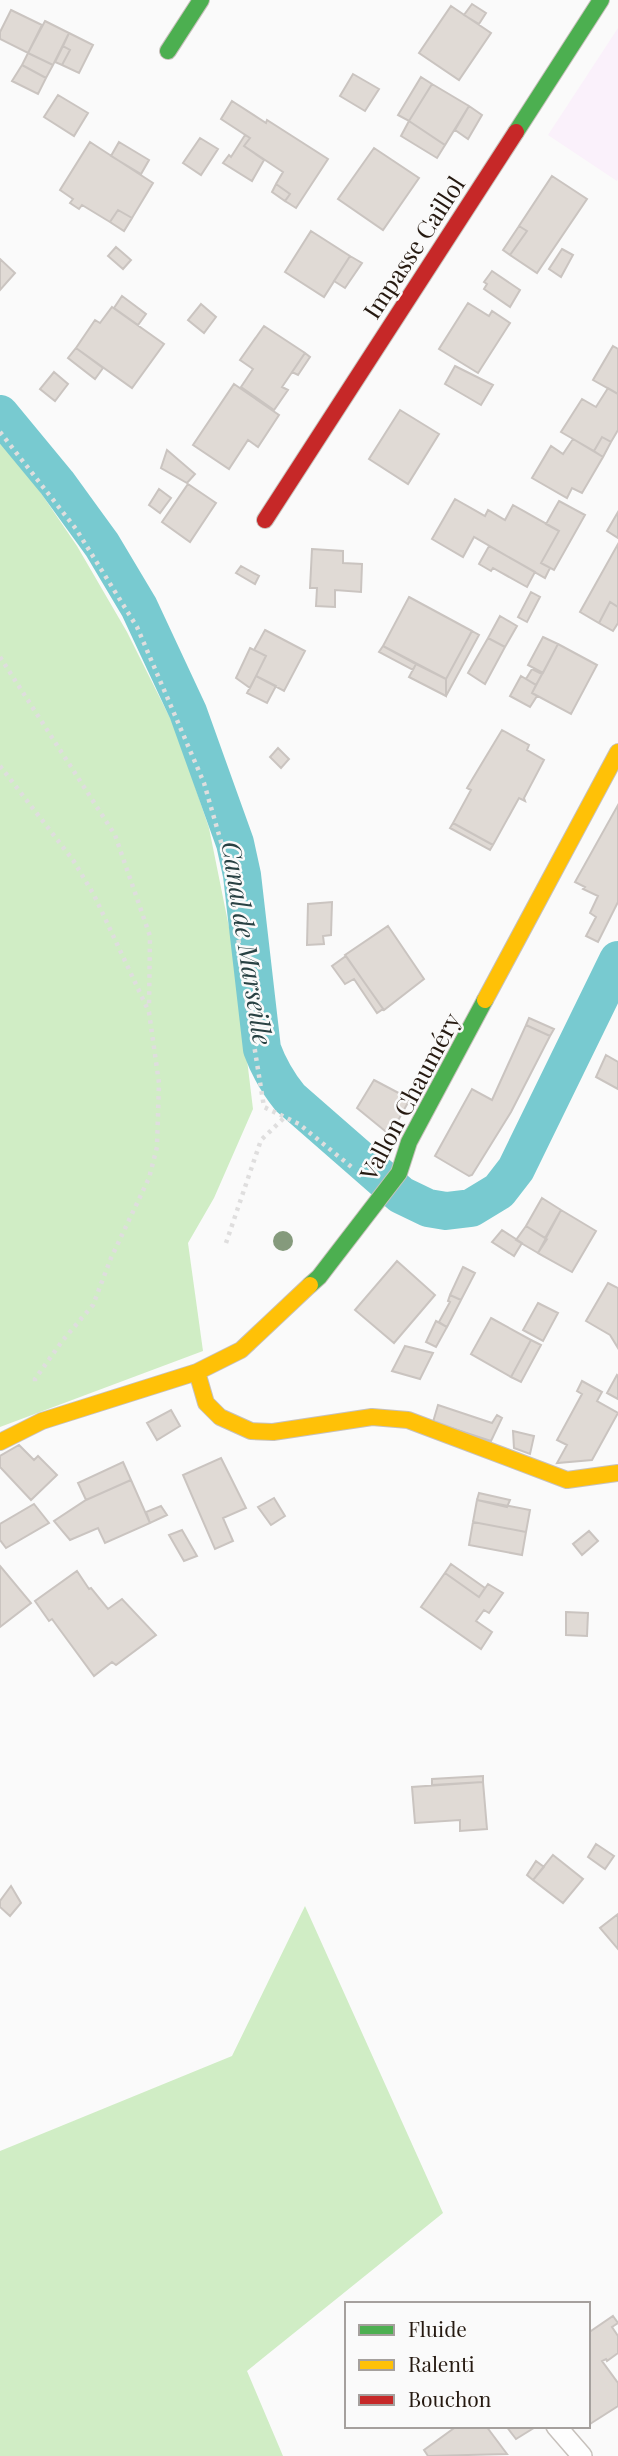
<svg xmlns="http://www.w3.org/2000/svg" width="618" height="2456" font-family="'Playfair Display',serif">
  <rect width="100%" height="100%" fill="#fafafa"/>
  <path fill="#faf1fb" d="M618,28V179L617,181L548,135Z"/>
  <path fill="#d0edc5" d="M0,439L26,471L77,546L127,632L176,730L209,828L234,952L253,1109L214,1198L188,1243L203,1351L0,1427Z
    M305,1906L443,2213L247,2371L283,2456H0V2151L232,2056Z"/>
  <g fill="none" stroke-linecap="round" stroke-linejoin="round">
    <path stroke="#78cad0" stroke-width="38" d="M0,414L57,483L102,545L139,607L188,712L235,843L242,875L262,1049C269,1068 277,1082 290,1098L401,1195L428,1208L446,1211L471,1208L499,1191L516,1169L618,960"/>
  </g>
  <path fill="#e0dad5" stroke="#cac4c0" stroke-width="2" d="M472,4L486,13L479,24L464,15Z
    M451,6L491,33L459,80L419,53Z
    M11,10L42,25L28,53L0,39V32Z
    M45,21L69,33L53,65L28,53Z
    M69,33L93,45L79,73L62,65L70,50L63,46Z
    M63,46L70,50L62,65L55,62Z
    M28,53L53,65L46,78L22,65Z
    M22,65L46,78L38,94L12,81Z
    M353,74L379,89L365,111L340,96Z
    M421,77L432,84L409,121L398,115Z
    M432,84L469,106L445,145L409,121Z
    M58,95L88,113L74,136L44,117Z
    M232,101L266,123L267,120L328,159L296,208L285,201L290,194L276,184L283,172L244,146L250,138L221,119Z
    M469,106L482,115L468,139L455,130Z
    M409,121L445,145L437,158L401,136Z
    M245,135L250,138L244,146L264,160L252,181L223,163L229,155L231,157Z
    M200,138L218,149L201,175L183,163Z
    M90,142L153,183L132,218L118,210L110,222L82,205L79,209L70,203L73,199L60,190Z
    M119,142L149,160L141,174L111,156Z
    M374,148L419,178L383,230L338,199Z
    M552,176L587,199L537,273L510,255L527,231L519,226Z
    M276,184L290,194L285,201L272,192Z
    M118,210L132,218L124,231L110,222Z
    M519,226L527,231L510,255L503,250Z
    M311,231L350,256L324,297L285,272Z
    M116,247L131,260L123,269L108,256Z
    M562,249L573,255L561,277L549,269Z
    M350,256L362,263L345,288L334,281Z
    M0,259L15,273L0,290Z
    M492,271L520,290L510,307L484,289L487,284L484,282Z
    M122,296L146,314L138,325L114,308Z
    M468,303L489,316L492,311L510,323L478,373L439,349Z
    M201,304L216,317L204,333L188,320Z
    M112,307L164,344L132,388L76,348L95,320L100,323Z
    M264,326L305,353L282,387L288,390L274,410L241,387L253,369L240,360Z
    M613,346L618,349V394L593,380Z
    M76,348L103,368L95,379L68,358Z
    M305,353L310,357L298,375L292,372Z
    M455,366L493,385L481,405L445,384Z
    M54,372L68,384L55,401L40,389Z
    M234,384L279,415L258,447L248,440L229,469L193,445Z
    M608,388L618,394V430L611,442L602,437L594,451L561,432L582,399L596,407Z
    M400,410L439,434L408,484L369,459Z
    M602,437L611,442L603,457L594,451Z
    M573,439L603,457L582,493L572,488L567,498L532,478L551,446L563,454Z
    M167,450L195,474L187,483L161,468Z
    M188,484L216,503L190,542L162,522Z
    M159,489L171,498L160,513L149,505Z
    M455,499L485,516L488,510L505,520L513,505L559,531L541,563L550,568L545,578L474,537L463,557L432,539Z
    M559,501L585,515L554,570L541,563L559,531L546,524Z
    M618,512V538L607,531Z
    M618,544V607L610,602L599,623L580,612Z
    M489,546L535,572L527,587L493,568L491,571L479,564Z
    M312,549L343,551V563L362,564L361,592L335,590V607L316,606L317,588H310Z
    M241,566L259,576L255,584L236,573Z
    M531,592L540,597L527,622L518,617Z
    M409,597L472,631L446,679L383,646Z
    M610,602L618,607V623L613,631L599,623Z
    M500,616L517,626L505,647L488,638Z
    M265,630L305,651L284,691L256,676L266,656L254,650Z
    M472,631L479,635L446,696V679Z
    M543,637L558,644L543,673L528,665Z
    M488,638L505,647L485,684L468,673Z
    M558,644L597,665L571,714L532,693Z
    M383,646L416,664L413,670L379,652Z
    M250,648L266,656L250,688L236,678Z
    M416,664L446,679V696L409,677Z
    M532,669L542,674L536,685L526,679Z
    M256,676L276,686L267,703L247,693Z
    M521,676L536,685L532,693L537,696L530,707L510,696Z
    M502,730L529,745L527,750L544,760L524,798L525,801L519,798L493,845L453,823L471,790L467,788Z
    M278,748L289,759L281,768L270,757Z
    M618,805V902L598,942L586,936L596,917L590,913L598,896L583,889L585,887L575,882Z
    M453,823L493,845L490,850L450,828Z
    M332,902L331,935L323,936L324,944L307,945L308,904Z
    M388,926L424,979L384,1010L345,955Z
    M346,956L383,1009L377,1013L354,979L345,984L332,966Z
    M529,1018L554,1029L550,1036L526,1025Z
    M526,1025L550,1036L511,1112L472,1175L469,1176L435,1156L472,1089L492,1100Z
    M606,1055L618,1062V1089L596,1077Z
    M374,1080L410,1099L390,1135L357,1108Z
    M542,1198L561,1210L545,1238L526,1226Z
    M561,1210L596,1231L572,1272L538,1253Z
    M526,1226L547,1239L538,1253L516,1240Z
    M502,1230L522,1243L514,1256L492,1242Z
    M397,1261L435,1295L394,1343L355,1310Z
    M463,1267L475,1273L461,1300L450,1295Z
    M608,1283L618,1288V1348L610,1335L586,1321Z
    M450,1295L461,1300L447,1327L439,1322L450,1302L448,1301Z
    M538,1303L558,1313L543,1341L523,1330Z
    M491,1318L531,1340L511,1377L471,1354Z
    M436,1321L447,1327L436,1347L426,1342Z
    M531,1340L541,1345L521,1382L511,1377Z
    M405,1346L433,1353L420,1379L392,1371Z
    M617,1375L618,1376V1399L607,1393Z
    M582,1381L602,1392L597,1401L618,1413L592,1460L557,1463L567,1445L557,1440L582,1394L577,1391Z
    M438,1405L492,1423L497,1415L502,1418L491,1441L433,1422Z
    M171,1410L180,1426L157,1440L147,1423Z
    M513,1431L534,1436L530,1454L514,1448Z
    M19,1445L34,1460L38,1456L57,1475L31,1500L0,1467V1456Z
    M221,1458L246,1508L223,1518L233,1541L215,1549L183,1475Z
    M123,1462L131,1480L86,1500L78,1483Z
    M131,1480L150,1523L105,1543L98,1528L70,1540L54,1521L86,1500Z
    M479,1493L510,1500L507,1507L477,1500Z
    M274,1498L285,1516L271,1525L258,1507Z
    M477,1500L530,1510L526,1532L473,1522Z
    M34,1504L49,1523L6,1548L0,1540V1524Z
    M161,1506L167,1515L150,1523L146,1512Z
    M473,1522L526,1532L522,1555L469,1545Z
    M182,1530L197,1556L184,1561L169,1535Z
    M589,1531L598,1541L582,1555L573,1544Z
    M451,1564L485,1588L479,1597L445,1573Z
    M0,1566L31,1603L0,1627Z
    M77,1571L89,1589L91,1588L108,1609L122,1599L156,1635L116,1665L112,1662L94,1676L52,1619L49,1621L35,1601Z
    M445,1573L479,1597L488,1584L503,1593L489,1613L484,1610L476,1621L492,1632L481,1649L421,1607Z
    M566,1612L588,1613L587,1636L566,1635Z
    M483,1776V1782L432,1785V1779Z
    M483,1782L487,1829L460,1831V1820L415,1823L412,1787Z
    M596,1844L614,1856L605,1869L588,1857Z
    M553,1855L583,1879L563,1903L533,1880Z
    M536,1861L544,1867L533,1880L527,1875Z
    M11,1886L21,1903L10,1916L0,1907V1901Z
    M618,1914V1949L600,1928Z
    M613,2316L618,2323L612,2327L618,2336V2353L607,2361L606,2359L602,2361L618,2383V2406L590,2424L588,2421V2333Z
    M457,2426H486L507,2454L428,2456L424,2450Z
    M506,2426H537L516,2439Z"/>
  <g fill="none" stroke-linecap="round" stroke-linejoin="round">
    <g stroke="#c7c1bc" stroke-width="22">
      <path id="lane" d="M556,2426L582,2456"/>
    </g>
    <g stroke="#c7c1bc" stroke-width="18">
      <path id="fast" d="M168,51L201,0
        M516,132L601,0
        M310,1285L319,1277L399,1173L409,1142L485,1000"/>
    </g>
    <g stroke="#c7c1bc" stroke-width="18">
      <path id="slow" d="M485,1000L618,752
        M197,1372L206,1403L220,1417L251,1431L273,1432L372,1417L408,1420L567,1480L618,1473
        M0,1442L42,1421L197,1372L241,1350L310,1285"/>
    </g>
    <g stroke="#c7c1bc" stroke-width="18">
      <path id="jam" d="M265,520L516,132"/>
    </g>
    <path stroke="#dfdede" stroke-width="4.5" stroke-dasharray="3.5 5" stroke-linecap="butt" d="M0,432L76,529L137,627L204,783L230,873L243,976L264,1107L299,1124L354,1169
      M0,657L115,835L150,936L149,1008
      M0,766L73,860L94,895L149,1012L159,1083L157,1147L149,1178L111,1258L93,1305L63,1340L35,1379V1383
      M226,1243L261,1140L285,1117"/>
    <use href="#lane" stroke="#fefefe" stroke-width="19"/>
    <use href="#fast" stroke="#4caf50" stroke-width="16"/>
    <use href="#slow" stroke="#ffc107" stroke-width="16"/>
    <use href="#jam" stroke="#c62828" stroke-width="16"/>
  </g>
  <circle fill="#859a7c" cx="283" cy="1241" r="10"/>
  <g text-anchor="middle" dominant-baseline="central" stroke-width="5" stroke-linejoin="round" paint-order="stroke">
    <g font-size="24" fill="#261a11" stroke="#fafafa">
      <text transform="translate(413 247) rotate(-57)">Impasse Caillol</text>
      <text transform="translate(409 1096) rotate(-62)">Vallon Chauméry</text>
    </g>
    <g font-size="26" font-style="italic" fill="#284143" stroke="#fafafa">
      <text transform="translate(248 943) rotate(81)">Canal de Marseille</text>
    </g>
  </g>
  <rect x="345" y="2302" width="245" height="126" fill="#fafafa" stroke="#a5a09d" stroke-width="2"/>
  <rect x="359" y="2325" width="35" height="10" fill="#4caf50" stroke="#a5a09d" stroke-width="2"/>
  <text x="408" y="2337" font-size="21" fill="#261a11">Fluide</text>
  <rect x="359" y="2360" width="35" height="10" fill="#ffc107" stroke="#a5a09d" stroke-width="2"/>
  <text x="408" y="2372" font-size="21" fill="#261a11">Ralenti</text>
  <rect x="359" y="2395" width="35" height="10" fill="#c62828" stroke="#a5a09d" stroke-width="2"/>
  <text x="408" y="2407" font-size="21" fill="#261a11">Bouchon</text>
</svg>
